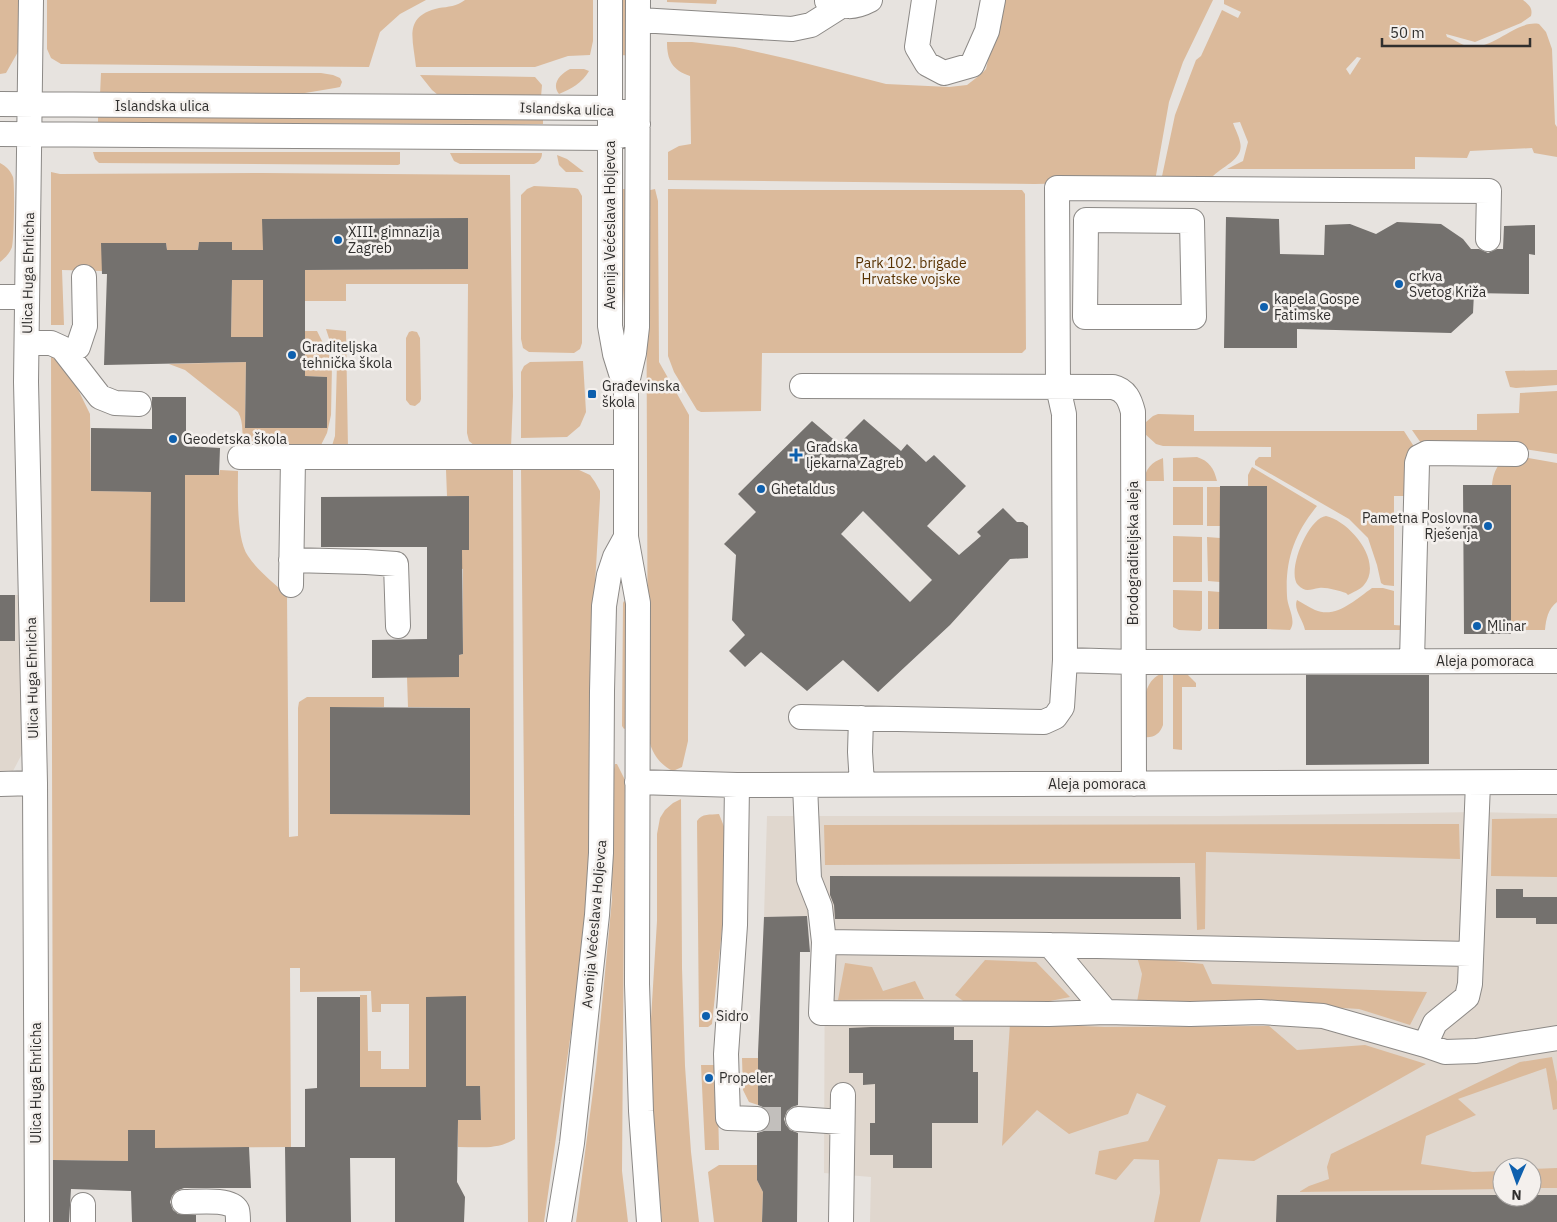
<svg xmlns="http://www.w3.org/2000/svg" width="1557" height="1222" font-family="'IBM Plex Sans',sans-serif">
  <rect width="100%" height="100%" fill="#e7e3df"/>
  <path fill="#e0d7ce" fill-rule="evenodd" d="M0,595H23V752L13,771L0,777Z
    M1477,812L1557,814V1222H870L871,1177L824,1173L825,916L764,917L767,816H1218ZM1502,1167H1532V1197H1502Z"/>
  <path fill="#dbba9b" fill-rule="evenodd" d="M0,0H22L23,43L6,73L0,74Z
    M47,0H426L400,14L380,32L369,67L61,64L51,58L47,49Z
    M465,0H593V41L590,55L568,56L535,67H416C413,38 403,16 439,8C448,7 457,6 465,0Z
    M621,0H632L633,56L621,55Z
    M667,0H717L716,4L667,2Z
    M1001,0H1213L1183,62L1169,102L1155,181L1035,184L668,180V152L679,146L691,144L690,76C672,70 667,60 667,42H692L735,47L793,60L886,84L949,87L967,85L980,75L986,69Z
    M1224,0H1523C1529,5 1533,8 1531,16L1521,23L1475,42L1446,34L1447,37C1456,40 1464,47 1473,47C1495,47 1518,20 1539,24L1546,32L1552,49L1555,124L1557,127V157L1534,153L1532,148L1470,151L1467,158L1415,157V169H1227L1243,161L1248,142L1240,122L1233,123C1235,129 1239,136 1240,142C1245,161 1218,167 1210,180L1161,181L1175,115L1196,60L1201,56L1222,10L1238,18L1241,12L1224,4ZM1357,57L1361,58L1350,75L1346,69Z
    M570,69H584L589,71C582,83 571,89 559,94C551,84 560,74 570,69Z
    M101,73H321L333,75L340,78L342,82L340,87L335,88L287,96L100,95Z
    M420,75L535,77L542,85L541,97L438,95L432,90Z
    M98,117H543V124L98,123Z
    M93,152H400V164L398,165L99,163L95,159Z
    M450,153H542C542,159 539,162 534,164H460L454,161Z
    M557,155L567,159L584,172H566L559,165Z
    M0,163C6,166 10,170 13,177C15,183 14,241 12,247C10,253 4,259 0,262Z
    M51,172L60,174L262,173L510,175L513,396L511,448L475,446L469,441L467,433L468,284H346V301H305V270L468,269V218L263,219V250H232V242H199L198,250H167L166,243H102V271L62,270L64,325H51Z
    M534,186L575,188L578,189L582,196V343L580,349L574,353L529,352L523,348L521,339V195L527,189Z
    M621,189H627L625,325L623,289Z
    M655,189L658,201L659,362L689,415L688,741L682,767L673,771C658,764 650,750 648,734L646,191Z
    M668,189L775,190H1022L1025,194L1026,349L1022,353H762L761,411L701,412L697,410L674,372L668,356Z
    M232,280H263V337H231Z
    M326,329L346,331L348,449H331L335,436L337,363Z
    M305,331H317L330,357L332,365L331,415L327,433L320,447L246,449C240,436 245,424 238,412L185,370L169,364L246,362L245,428H327V377L305,376Z
    M412,331L417,332L420,338L421,399L420,402L415,406L410,405L406,400V338L409,332Z
    M51,350L67,367L90,414L91,491L151,492V602H185V475H219L220,470L238,471C238,492 236,539 248,556C258,571 274,583 287,595L289,837L298,836V708L299,702L307,697H384V707H330V814L470,815V708L408,707L407,677H458L459,655L463,654V569L458,568V550H469V497L447,496L446,470H513L515,1139C497,1150 478,1147 458,1147V1120L481,1119L480,1086H466V997H426V1087H360V995H367L368,1051H381V1069H409V1004H381V1012H372L371,991L300,992V968H290L291,1147L155,1148V1130H128V1161L53,1160Z
    M583,361L586,412L580,426L567,437L521,438V372L524,366L530,362Z
    M1557,370V385L1516,388L1510,387L1505,371Z
    M1557,391V454L1518,448L1423,446L1412,430H1477V414L1519,413L1520,393Z
    M1158,414L1194,415V431H1404L1413,445L1411,496H1394V586L1384,585L1381,583L1377,565L1368,538L1349,519L1255,465V461L1259,457H1271V447L1163,446L1156,444L1145,434L1146,422L1153,416Z
    M1516,456L1557,463V602C1548,609 1546,619 1545,630H1511V485H1492C1494,468 1500,459 1516,456Z
    M1197,457C1209,461 1214,468 1217,481H1173V458Z
    M1163,458L1164,481H1144C1145,469 1152,462 1163,458Z
    M1252,467L1317,506C1294,534 1285,561 1287,596C1287,607 1297,620 1290,630L1267,629V486H1248V475Z
    M521,468L577,469L590,475L595,482L600,491V498L592,636V842L585,926L574,1011L544,1222H528Z
    M1173,487H1203V525H1173Z
    M1207,487H1220V526H1207Z
    M1326,516C1349,521 1384,561 1364,585C1360,590 1353,592 1348,595L1346,593C1339,591 1327,587 1319,588C1311,589 1305,593 1298,585C1286,572 1308,518 1326,516Z
    M1173,536L1202,537V582H1173Z
    M1207,537L1220,538V582L1208,581Z
    M1372,588H1383L1394,591V625L1407,626L1409,630H1305C1303,620 1293,609 1297,600C1303,603 1308,607 1315,610C1336,619 1355,600 1372,588Z
    M1173,590L1202,591V629L1200,631L1179,630L1173,627Z
    M1208,591L1220,592L1219,629H1208Z
    M624,601L627,603L626,728L624,729L622,726L623,603Z
    M1163,673V725C1160,734 1154,738 1144,737C1145,715 1138,682 1163,673Z
    M1173,673L1187,674L1196,683V687H1182V750L1173,749Z
    M615,764H617L625,780L622,1171L628,1222H576L596,1068L612,899L613,775Z
    M681,799L682,968L685,1066L691,1152L699,1222H662L655,1148L651,1061V1019L657,921V834L660,818L665,810L673,803Z
    M719,814L725,829L723,920L712,1024L708,1027H699L697,821C702,813 710,815 719,814Z
    M1557,818V877L1491,876L1492,819Z
    M1459,824L1460,859L1206,852L1205,929L1197,930L1195,863L825,865L824,825Z
    M1137,957L1203,964L1212,984L1427,992L1410,1025L1359,1009L1250,1002H1137L1142,974Z
    M985,960L1036,962L1070,997L1050,1001L966,1003L955,995Z
    M845,963L872,967L883,991L915,981L924,999L838,1000Z
    M1010,1023L1105,1027L1269,1026L1297,1050L1365,1045L1426,1064L1254,1161L1218,1159L1200,1222H1154L1160,1193L1159,1160L1134,1159L1116,1180L1095,1174L1099,1151L1148,1141L1166,1106L1137,1093L1128,1114L1069,1134L1037,1110L1002,1146Z
    M1552,1057L1557,1082V1109L1553,1110L1546,1068L1458,1099L1476,1115L1426,1136L1421,1164L1473,1172L1502,1171V1189L1299,1192L1309,1186L1329,1179L1327,1167L1331,1154L1520,1062Z
    M742,1058H758V1105L749,1102L743,1090Z
    M701,1065H717L719,1150H705Z
    M719,1165H757V1180L763,1192L762,1222H714L708,1172Z
    M1557,1168V1188H1532V1169Z"/>
  <path fill="#74716e" fill-rule="evenodd" d="M1226,217L1279,219L1280,254L1324,255L1325,225L1350,224L1376,234L1397,222L1441,224L1463,239L1471,249H1479L1488,253L1497,249H1503L1504,226L1535,225V255L1529,254V294L1474,293L1473,313L1451,333L1297,329V348H1224Z
    M468,218V269L305,270V376L327,377V428H245L246,362L104,365L107,274H102L101,243H166L167,250H198L199,242H232V250H263L262,219ZM232,280H263V337H231Z
    M152,397H186V446L220,448L219,475H185V602H150L151,492L91,491V428L152,429Z
    M864,419L901,451L907,444L926,462L934,455L966,486L927,526L959,555L981,536L977,532L1003,508L1017,522H1023L1028,526V558L1010,559L950,625L878,692L843,660L807,691L761,652L745,667L729,651L745,635L732,620L736,555L724,544L756,512L738,494L812,421L839,444ZM863,511L932,580L910,602L841,534Z
    M1463,485H1511V634H1464Z
    M1220,486H1267V629H1219Z
    M469,496V550H462L463,654L459,655V677L372,678V640L427,639V547H321V497Z
    M0,595H15V641H0Z
    M1306,675H1429V764L1306,765Z
    M330,707L470,708V815L330,814Z
    M830,876L1180,877L1181,919H835L834,905L830,895Z
    M1496,889H1523V897H1557V924H1536V918H1496Z
    M807,916L810,952H800L798,1105L792,1107L787,1111L784,1119L786,1125L790,1130L798,1133L797,1222H762L763,1192L757,1180V1133L764,1131L768,1127L771,1119L769,1113L765,1108L758,1105V1053L764,917Z
    M466,996V1086H480L481,1120H458L457,1182L465,1197L464,1222H395V1158H350L351,1222H286L285,1147H305V1089L317,1088V997H360V1087H426V997Z
    M871,1027H954V1040H973V1072H978V1123H932V1168H893V1155H870V1123H875V1084L863,1085V1073H849V1028Z
    M128,1130H155V1148L249,1147L251,1188H184L176,1191L172,1196L170,1202L173,1210L178,1214L196,1215V1222H132L131,1191L71,1189L69,1222H53V1160L128,1161Z
    M1277,1195H1502V1197H1532V1195H1557V1222H1276Z"/>
  <g fill="none" stroke-linecap="round" stroke-linejoin="round">
    <path stroke="#c2bfbc" stroke-width="24" stroke-dasharray="24 12" stroke-linecap="butt" d="M757,1119H798"/>
    <g stroke="#8c8986" stroke-width="26">
      <path id="minor" d="M31,0L26,382L35,783L37,1222
        M610,0V326L615,354L625,386
        M638,0L637,327L634,353L626,387V537L638,603L637,984L641,1111L649,1222
        M924,0L917,47L927,64L944,73L972,65L987,31L993,0
        M827,1C845,7 853,9 870,0
        M639,20L792,29L811,25L841,6
        M0,104L610,108L629,114L638,124
        M0,134L610,138L627,134L638,124
        M1086,220L1192,221L1194,317H1085Z
        M0,297H27
        M27,343H51L62,348L100,397L115,403L139,404
        M66,352L78,347L85,326L84,277
        M802,386L1113,387C1126,390 1130,400 1133,412L1134,784
        M240,457H626
        M291,560L366,562L396,564L398,626
        M291,585L293,458
        M1065,660L1133,662L1557,661
        M1412,661L1417,463L1419,457L1427,453L1516,454
        M801,717L1044,722L1055,717L1062,707L1065,660L1064,414L1058,387L1057,188L1489,191L1488,239
        M861,718L860,752L862,784
        M637,782L737,785L1557,782
        M0,784L35,783
        M737,785L735,925L726,1054L728,1118L757,1119
        M805,785L809,879L820,907L824,942L821,1013L1049,1014L1106,1012L1190,1014L1260,1012L1323,1016L1425,1045L1445,1052L1476,1051L1557,1038
        M824,942L1050,945L1471,954
        M1050,945L1106,1012
        M1425,1045L1435,1023L1467,997L1470,984L1478,783
        M798,1119L842,1122
        M184,1202C197,1202 231,1198 237,1210C238,1214 238,1218 238,1222
        M83,1205V1222
        M559,1222L572,1143L597,915L601,853L602,691L604,606L609,575L615,557L626,537
        M841,1222L843,1095"/>
    </g>
    <use href="#minor" stroke="#fff" stroke-width="24"/>
  </g>
  <g fill="#0e60ae" stroke="#f4f0ed" stroke-width="2">
    <circle cx="338" cy="240" r="5"/>
    <circle cx="1399" cy="284" r="5"/>
    <circle cx="1264" cy="307" r="5"/>
    <circle cx="292" cy="355" r="5"/>
    <rect x="587" y="389" width="10" height="10" rx="2.5"/>
    <circle cx="173" cy="439" r="5"/>
    <path d="M793.5 447.5h5v5h5v5h-5v5h-5v-5h-5v-5h5z"/>
    <circle cx="761" cy="489" r="5"/>
    <circle cx="1488" cy="526" r="5"/>
    <circle cx="1477" cy="626" r="5"/>
    <circle cx="706" cy="1016" r="5"/>
    <circle cx="709" cy="1078" r="5"/>
  </g>
  <g text-anchor="middle" dominant-baseline="central" stroke-width="5" stroke-linejoin="round" paint-order="stroke">
    <g font-size="14" fill="#302f2e" stroke="#f4f0ed">
      <text x="162" y="106">Islandska ulica</text>
      <text transform="translate(567 109) rotate(2)">Islandska ulica</text>
      <text transform="translate(610 225) rotate(-90)">Avenija Većeslava Holjevca</text>
      <text transform="translate(28 273) rotate(-89)">Ulica Huga Ehrlicha</text>
      <text transform="translate(1133 553) rotate(-90)">Brodograditeljska aleja</text>
      <text x="1485" y="661">Aleja pomoraca</text>
      <text transform="translate(32 678) rotate(-91)">Ulica Huga Ehrlicha</text>
      <text x="1097" y="784">Aleja pomoraca</text>
      <text transform="translate(594 924) rotate(-85)">Avenija Većeslava Holjevca</text>
      <text transform="translate(36 1083) rotate(-90)">Ulica Huga Ehrlicha</text>
    </g>
    <g font-size="14" fill="#302f2e" stroke="#f4f0ed" text-anchor="start">
      <text x="348" y="232">XIII. gimnazija<tspan x="348" dy="16">Zagreb</tspan></text>
      <text x="1409" y="276">crkva<tspan x="1409" dy="16">Svetog Križa</tspan></text>
      <text x="1274" y="299">kapela Gospe<tspan x="1274" dy="16">Fatimske</tspan></text>
      <text x="302" y="347">Graditeljska<tspan x="302" dy="16">tehnička škola</tspan></text>
      <text x="602" y="386">Građevinska<tspan x="602" dy="16">škola</tspan></text>
      <text x="183" y="439">Geodetska škola</text>
      <text x="806" y="447">Gradska<tspan x="806" dy="16">ljekarna Zagreb</tspan></text>
      <text x="771" y="489">Ghetaldus</text>
      <text x="1478" y="518" text-anchor="end">Pametna Poslovna<tspan x="1478" dy="16">Rješenja</tspan></text>
      <text x="1487" y="626">Mlinar</text>
      <text x="716" y="1016">Sidro</text>
      <text x="719" y="1078">Propeler</text>
    </g>
    <g font-size="14" fill="#573100" stroke="#f4f0ed">
      <text x="911" y="263">Park 102. brigade<tspan x="911" dy="16">Hrvatske vojske</tspan></text>
    </g>
  </g>
  <g transform="translate(1517 1182) rotate(182)"><circle r="24" fill="#f4f0ed" stroke="#a6a3a1"/>
  <path d="M0-4L9 19L0 12L-9 19Z" fill="#0e60ae"/>
  <text y="-8" font-size="14" font-weight="bold" text-anchor="middle" fill="#302f2e">N</text>
  </g>
  <path d="M1382 38v8h148v-8" fill="none" stroke="#302f2e" stroke-width="2.5"/>
  <text x="1390" y="38" font-size="15" fill="#302f2e" stroke="#f4f0ed" stroke-width="4" paint-order="stroke">50 m</text>
</svg>
